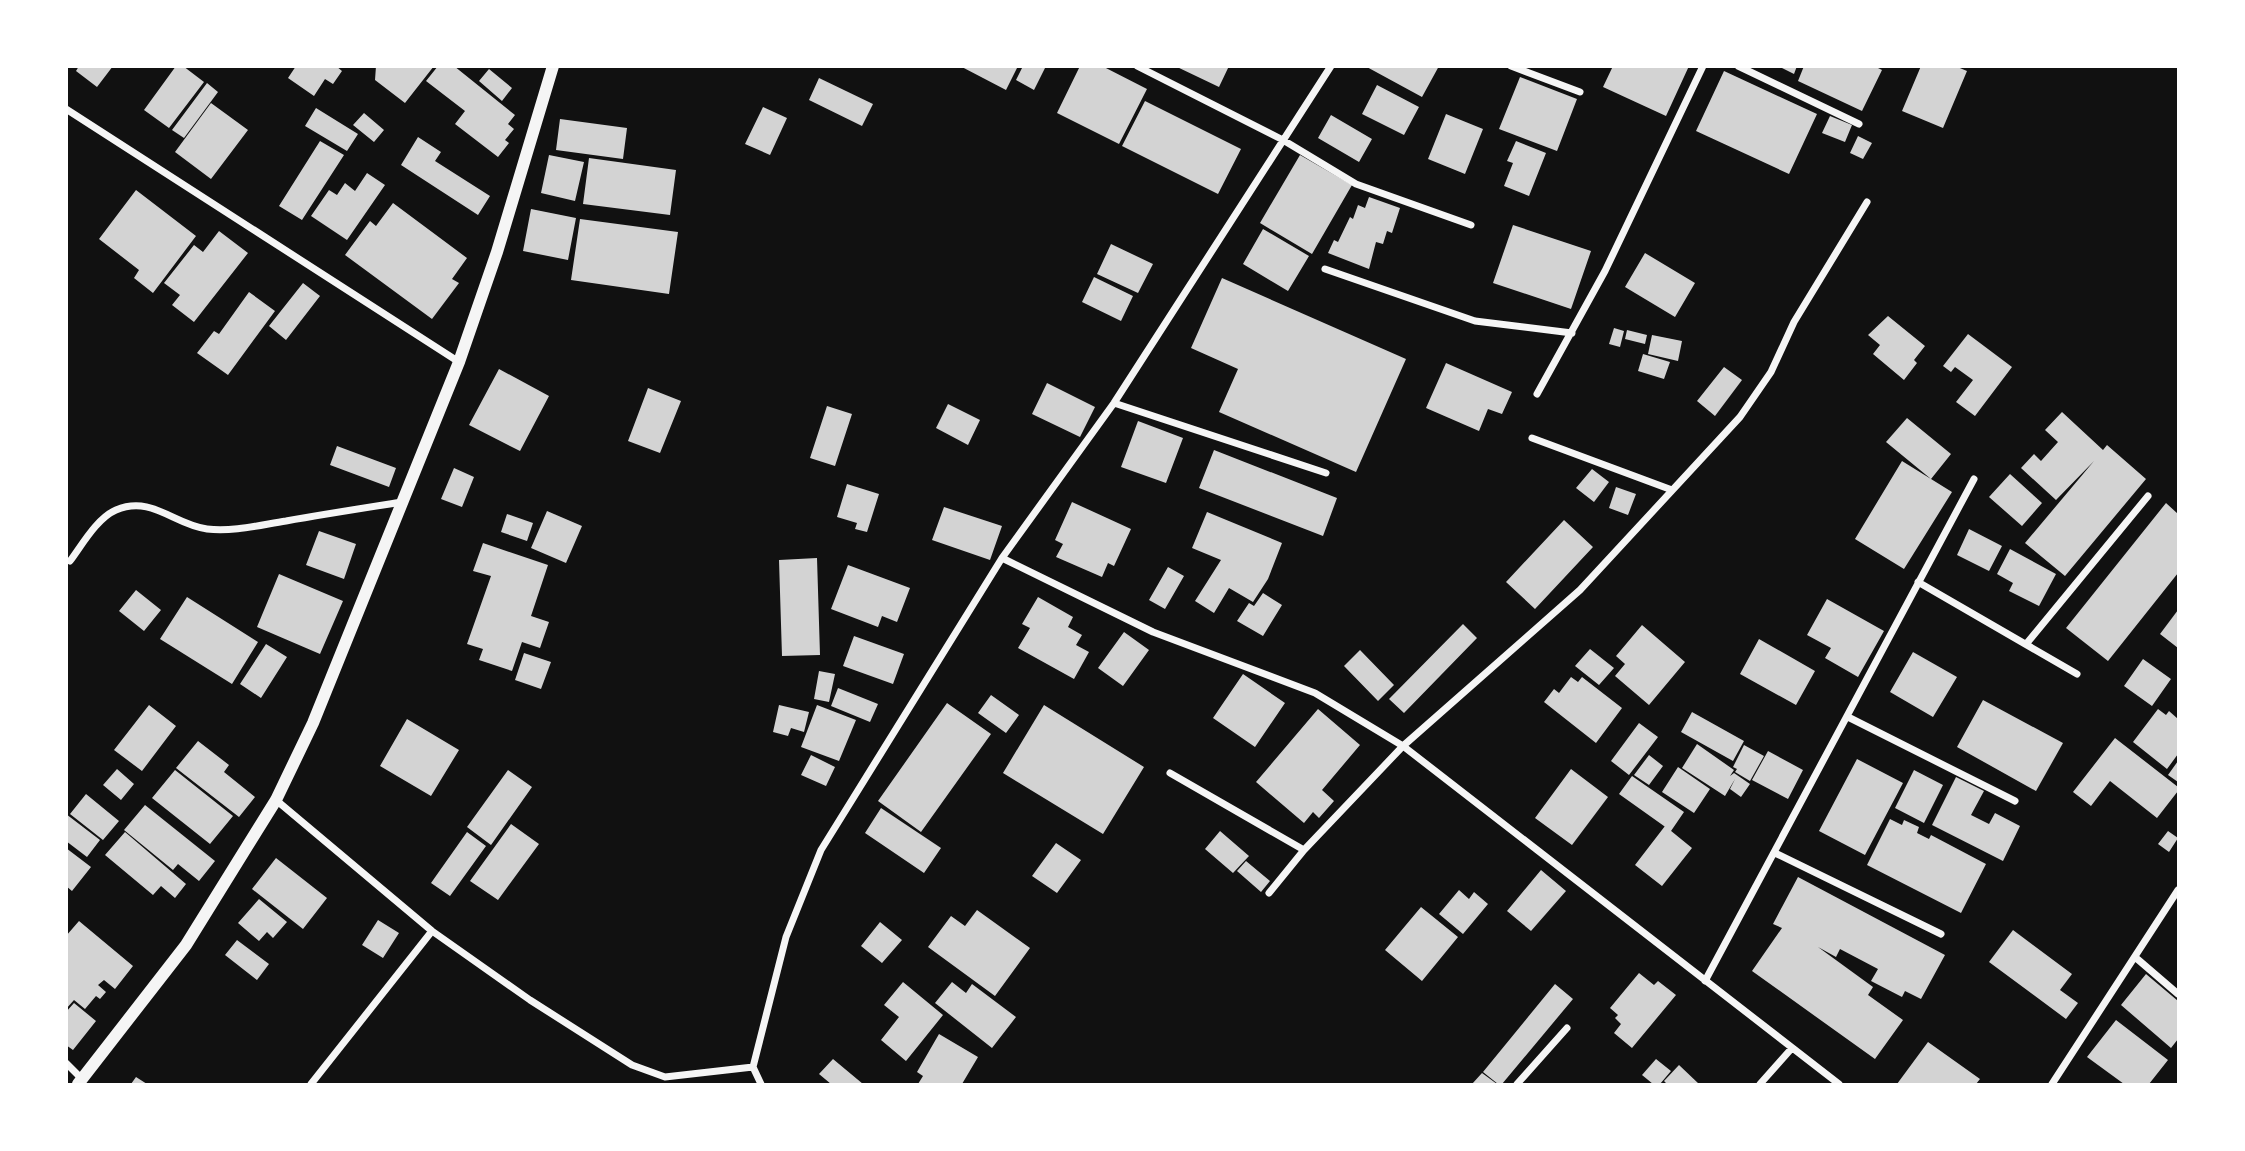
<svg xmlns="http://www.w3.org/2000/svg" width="2245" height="1151" font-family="'Roboto Condensed',sans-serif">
  <rect width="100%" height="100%" fill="#111"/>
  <path fill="#d3d3d3" d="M79,66H113L97,87L76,71Z
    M176,66H183L204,82L169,128L144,110Z
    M296,66H336L342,71L333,84L325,79L314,96L288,78Z
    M376,66H434L405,103L375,80Z
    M438,66H454L515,115L508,124L514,129L505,140L509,143L498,157L455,124L465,111L426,81Z
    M960,66H1018L1006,90Z
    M1023,66H1046L1034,90L1016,80Z
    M1080,66H1102L1147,89L1119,144L1057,113Z
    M1175,66H1229L1219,87Z
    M1365,66H1439L1422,97Z
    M1613,66H1689L1666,116L1603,87Z
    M1778,66H1797L1794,74Z
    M1804,66H1874L1882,70L1862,111L1798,81Z
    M1921,66H1955L1967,71L1943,128L1902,111Z
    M489,69L512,88L502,101L479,81Z
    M1724,71L1817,114L1789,174L1696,131Z
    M1520,77L1577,99L1557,151L1499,129Z
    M819,78L873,104L862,126L809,100Z
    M207,83L218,92L184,138L172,130Z
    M1377,85L1419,107L1404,135L1362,114Z
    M1145,101L1241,149L1218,194L1122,146Z
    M211,103L248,130L211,179L175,152Z
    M763,107L787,118L770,155L745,144Z
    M316,108L358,134L347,151L305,126Z
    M364,113L384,130L374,142L353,125Z
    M1446,114L1483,129L1465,174L1428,159Z
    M1331,115L1372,139L1359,162L1318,138Z
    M1830,116L1852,125L1845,142L1822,133Z
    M560,119L627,128L623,159L556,150Z
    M1858,136L1872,143L1863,159L1850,153Z
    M418,137L441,152L435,161L490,196L478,215L401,165Z
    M320,141L344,155L302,220L279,206Z
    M1516,141L1546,153L1529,196L1504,186L1513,163L1507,161Z
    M549,155L584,162L575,201L541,193Z
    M1300,155L1352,185L1312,254L1260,223Z
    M589,158L676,170L670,215L583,204Z
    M367,173L385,185L347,240L311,216L329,190L337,195L345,183L355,191Z
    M136,190L196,236L153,293L134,278L139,270L99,239Z
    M1369,197L1400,208L1392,233L1387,231L1383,244L1376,242L1369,269L1328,253L1334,240L1338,242L1350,217L1353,219L1358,205L1365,208Z
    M393,203L467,258L452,279L459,283L432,319L345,255L370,221L376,226Z
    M531,209L576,218L568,260L523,251Z
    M580,219L678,232L669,294L571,280Z
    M1513,225L1591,251L1571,309L1493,283Z
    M1263,229L1309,256L1288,291L1243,264Z
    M219,231L248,253L194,322L172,305L180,295L164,283L194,245L203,252Z
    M1111,244L1153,264L1138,293L1097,274Z
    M1645,253L1695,283L1675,317L1625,287Z
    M1094,277L1133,296L1121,321L1082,302Z
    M1222,278L1406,359L1356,472L1219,412L1238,369L1191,348Z
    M303,283L320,296L286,340L269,326Z
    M249,292L275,311L228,375L197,353L214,331L219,334Z
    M1888,316L1925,346L1914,360L1917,363L1904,380L1873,354L1880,345L1868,335Z
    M1614,328L1624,331L1620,347L1609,344Z
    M1627,330L1647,335L1645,344L1625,339Z
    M1968,334L2012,367L1975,416L1956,402L1973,380L1955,367L1951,372L1943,366Z
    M1652,335L1682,341L1678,361L1648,354Z
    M1643,354L1670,362L1664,379L1638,371Z
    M1446,363L1512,392L1502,414L1488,409L1479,431L1426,408Z
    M1724,367L1742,380L1715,416L1697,401Z
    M499,369L549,396L520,451L469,425Z
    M1047,383L1095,407L1080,437L1032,414Z
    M648,388L681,401L660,453L628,441Z
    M948,404L980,420L968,445L936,428Z
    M827,406L852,414L835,466L810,458Z
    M2062,412L2103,450L2107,445L2146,479L2065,576L2025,543L2094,461L2056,500L2021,468L2034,454L2041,461L2058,442L2045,430Z
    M1907,418L1951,454L1931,479L1886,442Z
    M1138,421L1183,438L1166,483L1121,467Z
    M337,446L396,468L389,487L330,465Z
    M1214,450L1337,498L1323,536L1199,488Z
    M1902,461L1952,492L1904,569L1855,539Z
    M454,468L474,477L462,507L441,499Z
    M1592,469L1609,482L1594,502L1576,488Z
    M2010,474L2042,503L2022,526L1989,497Z
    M847,484L879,494L867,532L855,529L857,523L837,517Z
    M1616,487L1636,494L1628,515L1609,508Z
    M1072,502L1131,529L1114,566L1108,563L1102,577L1056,557L1063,544L1055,540Z
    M2166,503L2178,514V573L2108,661L2066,628Z
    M944,507L1002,526L990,560L932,540Z
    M547,511L582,526L566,563L531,548Z
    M1207,512L1282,543L1268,579L1253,602L1229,588L1214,613L1195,601L1221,560L1192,548Z
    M507,514L533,523L527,541L501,532Z
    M1564,520L1593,547L1535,609L1506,582Z
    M1969,529L2002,546L1989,571L1957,555Z
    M319,531L356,544L344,579L306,565Z
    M483,543L548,565L531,616L549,622L540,648L522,642L512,671L479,660L483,649L467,644L491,576L473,571Z
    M2010,549L2056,574L2039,606L2009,591L2013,583L1997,574Z
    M817,558L820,655L782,656L779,560Z
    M848,565L910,588L897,622L882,616L878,627L831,609Z
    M1168,567L1184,576L1165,609L1149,600Z
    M279,574L343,601L320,654L257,627Z
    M136,590L161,610L144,631L119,611Z
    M1263,593L1282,605L1263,636L1237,621L1249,603L1254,606Z
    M187,597L258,642L232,684L160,639Z
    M1038,597L1073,617L1068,627L1082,635L1076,645L1089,652L1074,679L1018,648L1030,628L1022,624Z
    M1827,599L1884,631L1858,677L1825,658L1831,648L1807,635Z
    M2178,610V648L2160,634Z
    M1463,624L1477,638L1404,713L1389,699Z
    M1642,625L1685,662L1649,705L1615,676L1625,664L1616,656Z
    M1124,632L1149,650L1123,686L1098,668Z
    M854,636L904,654L893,684L843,666Z
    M1759,639L1815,671L1796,705L1740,674Z
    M266,644L287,657L261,698L240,684Z
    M1590,649L1614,668L1599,685L1575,666Z
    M1360,650L1394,685L1378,701L1344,666Z
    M1913,652L1957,677L1933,717L1890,692Z
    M524,653L551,662L541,689L515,680Z
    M2143,659L2171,679L2152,706L2124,686Z
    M819,671L835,674L829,702L814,699Z
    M1243,674L1285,703L1255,747L1213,718Z
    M1571,677L1578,682L1582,677L1622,708L1596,743L1544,702L1554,689L1559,693Z
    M838,688L878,704L870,722L831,706Z
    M991,695L1019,715L1006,733L978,713Z
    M1983,700L2063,743L2036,791L1957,747Z
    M947,703L991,734L921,832L878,801Z
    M149,705L176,726L142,771L114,750Z
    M779,705L809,712L804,732L791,728L788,736L773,732Z
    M817,705L856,720L839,761L801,747Z
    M1044,705L1144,767L1103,834L1003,773Z
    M1318,709L1360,745L1322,790L1334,801L1319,818L1313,812L1304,823L1256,782Z
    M2158,709L2166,715L2169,711L2178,719V754L2167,769L2133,742Z
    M1692,712L1744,741L1733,761L1681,732Z
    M407,719L459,750L431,796L380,766Z
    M1639,723L1658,737L1629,775L1611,761Z
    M2115,738L2178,787V791L2157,818L2110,781L2091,806L2073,792Z
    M198,741L229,765L224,772L255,797L239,817L176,768Z
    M1697,744L1734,770L1730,776L1734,773L1750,784L1741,797L1730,789L1735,779L1725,796L1682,768Z
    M1744,745L1764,756L1750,781L1735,772L1737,769L1733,767Z
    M1768,751L1803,770L1788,799L1752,780Z
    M811,755L835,767L826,786L801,775Z
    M1649,755L1663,766L1649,785L1634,775Z
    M1857,759L1903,783L1865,855L1819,831Z
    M2178,761V782L2168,775Z
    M1678,767L1710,789L1694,813L1662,792Z
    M117,769L134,784L121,800L103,785Z
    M1571,769L1608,797L1572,845L1535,818Z
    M175,770L233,816L210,844L152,798Z
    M508,770L532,787L491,845L467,827Z
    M1914,770L1943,785L1924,823L1895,808Z
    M1632,776L1684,812L1671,831L1619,794Z
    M1956,777L1984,791L1971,815L1989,824L1995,813L2020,826L2003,861L1932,825Z
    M86,794L119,821L103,840L70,814Z
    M145,805L215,861L199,881L178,864L173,870L124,830Z
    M881,808L941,848L924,873L865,833Z
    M66,814L100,840L87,857L66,841Z
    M1890,819L1902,825L1904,820L1919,827L1917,833L1929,839L1931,835L1986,864L1961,913L1867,865Z
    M511,824L539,844L498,900L470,881Z
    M1665,826L1692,848L1662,886L1635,865Z
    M1220,831L1249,856L1233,873L1205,849Z
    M2168,831L2178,838L2169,852L2158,844Z
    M125,832L186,884L175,898L161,886L153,895L105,855Z
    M467,832L486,846L450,896L431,883Z
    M1056,843L1081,860L1057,893L1032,876Z
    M66,848L91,867L72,891L66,886Z
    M276,858L327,898L303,929L252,889Z
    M1246,861L1270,881L1261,892L1237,871Z
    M1541,870L1566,891L1531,931L1507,911Z
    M1798,877L1945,955L1921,999L1905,991L1902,997L1871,981L1878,969L1840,949L1836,957L1818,947L1873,987L1868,995L1903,1020L1875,1059L1752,971L1782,928L1773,924Z
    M1459,890L1469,899L1474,892L1488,904L1463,934L1439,914Z
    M259,899L287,922L273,938L267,932L259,941L238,923Z
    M1421,907L1458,937L1422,981L1385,950Z
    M977,910L1030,948L995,996L928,947L951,916L965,926Z
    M378,920L399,933L383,958L362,945Z
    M79,921L133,966L115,989L104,980L98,985L106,992L100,999L96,996L85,1009L74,1000L66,1009V936Z
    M880,922L902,940L882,963L861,946Z
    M2013,930L2072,974L2060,990L2078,1003L2066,1019L1989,962Z
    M237,940L269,964L257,980L225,955Z
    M1639,973L1654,985L1658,981L1676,995L1632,1048L1614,1033L1621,1024L1615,1018L1618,1015L1610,1008Z
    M2146,974L2178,1001V1039L2171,1048L2121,1005Z
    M903,982L943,1015L906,1061L881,1040L899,1017L884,1005Z
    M952,982L966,993L972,984L1016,1017L992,1048L935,1003Z
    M1555,984L1573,999L1502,1084H1498L1483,1072Z
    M74,1003L96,1021L73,1050L66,1045V1012Z
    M2116,1020L2168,1060L2149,1084H2124L2087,1057Z
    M939,1034L978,1057L962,1084H918L923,1076L917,1072Z
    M1928,1042L1980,1079L1976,1084H1897Z
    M833,1059L863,1084H831L819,1074Z
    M1656,1059L1671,1071L1660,1084H1653L1642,1075Z
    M1679,1065L1699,1084H1667L1664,1081Z
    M1482,1073L1497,1084H1472Z
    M136,1077L147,1084H131Z"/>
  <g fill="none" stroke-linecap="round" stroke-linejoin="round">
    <path stroke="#f5f5f5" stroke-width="7" d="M1137,66L1283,140L1356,184L1471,225
      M1511,66L1580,92
      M1738,66L1859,124
      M66,109L459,362
      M1325,269L1475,321L1572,333
      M1537,394L1605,271L1703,66
      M1114,403L1326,473
      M1532,438L1672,490
      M1002,558L1153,632L1315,693L1403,746L1839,1084
      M70,561C82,545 97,518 116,510C152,495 174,525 207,529C233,532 260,525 286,521C325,514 364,508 402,502
      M1918,582L2077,674
      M2027,643L2148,496
      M1848,717L2015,801
      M1170,773L1304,850
      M276,800L432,931L530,1000L632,1065L665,1077L753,1067
      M1775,853L1941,934
      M1269,893L1304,850L1403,746L1580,590L1740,417L1771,372L1794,322L1867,202
      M2135,957L2178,994
      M1705,981L1974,479
      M66,1063L82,1079
      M311,1084L432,931
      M761,1084L753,1067L786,937L821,850L1002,558L1114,403L1331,66
      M1517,1084L1567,1028
      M1760,1084L1792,1048
      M2052,1084L2178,890"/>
    <path stroke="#f5f5f5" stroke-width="12" d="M78,1084L186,945L276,800L313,723L459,362L497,252L553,66"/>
  </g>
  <rect width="2245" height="1151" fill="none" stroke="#ffffff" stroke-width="136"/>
</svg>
